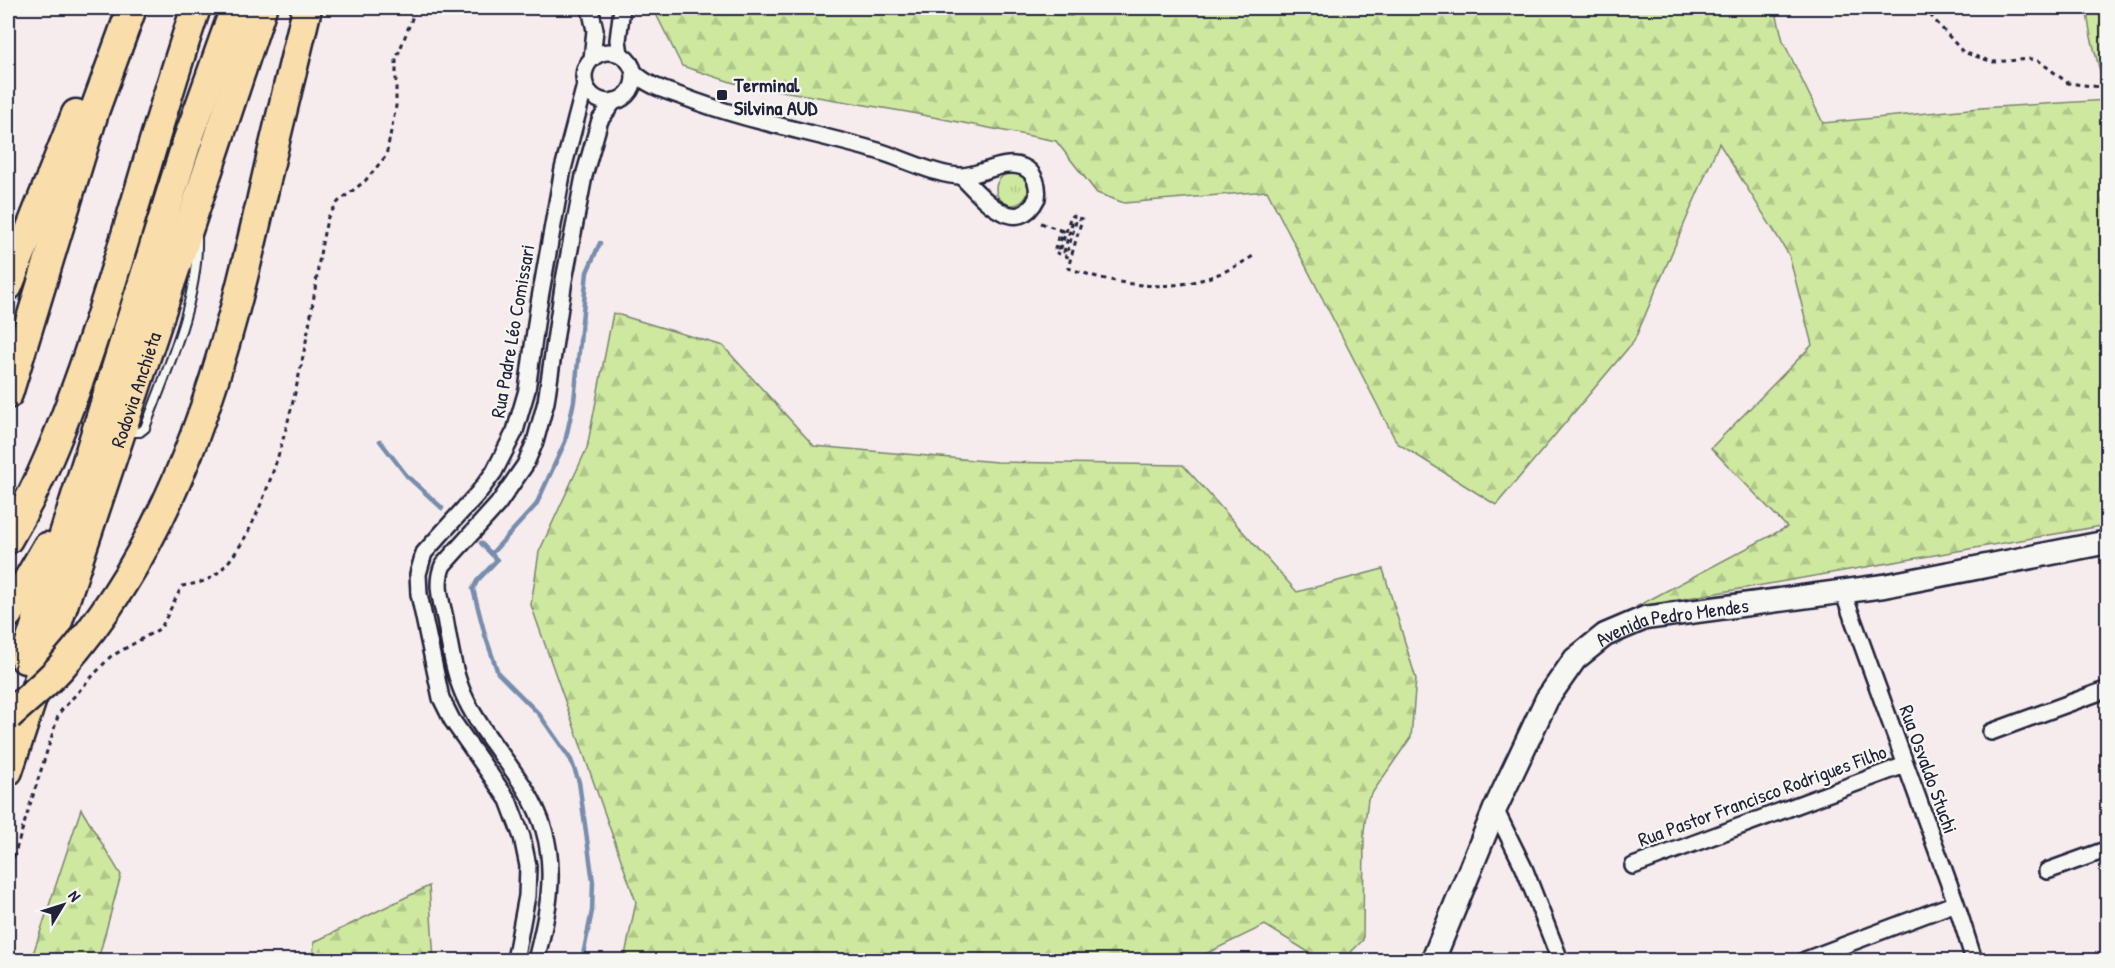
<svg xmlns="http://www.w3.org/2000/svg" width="2115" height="968" font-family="'Patrick Hand',sans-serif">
  <defs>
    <pattern id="grass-tufts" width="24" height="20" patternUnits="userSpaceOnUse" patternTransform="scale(1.5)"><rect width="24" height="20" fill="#cee89f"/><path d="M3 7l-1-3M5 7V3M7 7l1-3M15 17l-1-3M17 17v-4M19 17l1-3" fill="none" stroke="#b1c78a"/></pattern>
    <pattern id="forest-firs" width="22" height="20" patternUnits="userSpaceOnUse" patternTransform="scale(1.5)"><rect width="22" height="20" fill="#cee89f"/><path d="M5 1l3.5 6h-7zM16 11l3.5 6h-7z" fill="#b1c78a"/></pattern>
  </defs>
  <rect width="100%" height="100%" fill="#f6ebed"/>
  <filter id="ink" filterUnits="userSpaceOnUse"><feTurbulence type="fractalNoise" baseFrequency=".0167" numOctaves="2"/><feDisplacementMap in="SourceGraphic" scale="12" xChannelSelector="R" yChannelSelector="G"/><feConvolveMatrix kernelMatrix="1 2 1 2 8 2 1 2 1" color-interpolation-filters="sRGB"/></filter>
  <g filter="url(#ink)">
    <path fill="url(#grass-tufts)" stroke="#78856d" stroke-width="1.5" d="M996 189a16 16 0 1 1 32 0a16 16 0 1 1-32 0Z"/>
    <path fill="url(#forest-firs)" stroke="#78856d" stroke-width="1.5" d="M653,8H958L1072,16L1079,8H1775L1783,41L1823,123L1980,108L2107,100V525L1636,607L1787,527L1711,448L1812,345L1789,255L1719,143L1634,341L1496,505L1397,443L1267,191L1124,203L1097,193L1056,141L907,112L734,83L682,66Z
      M2086,8H2107V98L2091,37Z
      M613,313L723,346L814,446L997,462L1183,465L1297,592L1383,569L1416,679L1411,737L1368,799L1364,831L1363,940L1343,960H1321L1265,925L1193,960H624L636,902L531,605L539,552L587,448Z
      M81,809L121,875L98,960H31Z
      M429,886L434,960H313L314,942Z"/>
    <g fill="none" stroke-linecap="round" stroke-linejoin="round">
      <path stroke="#778dad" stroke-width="4.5" d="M380,441L407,476L442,508
        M481,543L497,560L477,581L473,589L485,635L498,673L539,714L571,760L579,782L593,882L592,911L582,960
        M492,553L536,505L565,442L574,401L587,272L600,243"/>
      <g stroke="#22223b" stroke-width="12">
        <path id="lane" d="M127,432H140L145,428C167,370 199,299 197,237"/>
      </g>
      <g stroke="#22223b" stroke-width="20">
        <path id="street" d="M590,8L595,30L592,59
          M584 77a25 25 0 1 1 50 0a25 25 0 1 1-50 0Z
          M620,54L618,40L622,8
          M633,71C646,85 663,90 681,96C745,121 812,132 878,151C902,158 937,176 961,176C981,176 1003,159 1023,167C1035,172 1039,186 1037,198C1016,241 978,193 961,176
          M1843,592L1956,903L1974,960
          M1991,732L2108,689
          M1495,809L1524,868L1560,960
          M1633,866L1905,765
          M2047,871L2108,849
          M515,960L527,896L528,866L522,837L508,800L452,720L441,698L419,594L418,574L424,553L479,492L494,472L515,431L527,390L538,309L563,169L585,85
          M536,960C547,917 557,874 544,830C530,781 489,747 467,702C454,677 450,646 445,618C441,600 435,583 443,565L498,504L525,465L535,442L546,402L564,280L584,176L600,120L614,101
          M1805,960L1956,903"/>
      </g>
      <g stroke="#22223b" stroke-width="27">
        <g id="secondary">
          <path id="s1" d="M1433,960L1495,809L1547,699L1575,659L1605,635L1645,618L1884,586L2108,542"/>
        </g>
      </g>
      <g stroke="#22223b" stroke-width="33">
        <g id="highway">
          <path d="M8,286L76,114"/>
          <path d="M8,394L95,109L132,8"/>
          <path d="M8,539C40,485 62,428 83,369C125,250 155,127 196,8"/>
          <path d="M8,614L47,547"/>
          <path d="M25,659L186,145L235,8"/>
          <path id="s2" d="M8,771L262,8"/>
        </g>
      </g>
      <path stroke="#22223b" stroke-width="3" stroke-dasharray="4.5 4.5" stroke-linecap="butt" d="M1924,8L1963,52L1993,62L2032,59L2039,61L2068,83L2108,88
        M1041,223L1060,230L1054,252L1071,258
        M1060,230L1063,231L1058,250L1060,251L1071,215L1074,216L1064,252L1067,253L1077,218L1082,219L1068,268C1136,291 1191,296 1253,256
        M8,875L59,713L110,657L161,628L182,586C191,584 204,583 212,577C269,539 302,369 313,302C318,273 320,245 328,217L338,202L365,181L386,156L396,106V60L416,8"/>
      <use href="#lane" stroke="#f6f6f2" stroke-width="8"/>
      <use href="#street" stroke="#f6f6f2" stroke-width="15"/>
      <use href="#secondary" stroke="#f6f6f2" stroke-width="22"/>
      <use href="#highway" stroke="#f9deab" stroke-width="28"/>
      <g stroke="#22223b" stroke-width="33" stroke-linecap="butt">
        <path id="highway-bridge" d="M8,716C25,700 45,685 61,667C182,530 227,353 266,180C279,122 294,65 307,8"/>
      </g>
      <use href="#highway-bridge" stroke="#f9deab" stroke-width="28"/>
    </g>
  </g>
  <rect fill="#22223b" stroke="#f6f6f2" stroke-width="2" x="716" y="89" width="12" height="12" rx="3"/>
  <g text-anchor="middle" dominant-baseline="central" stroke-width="4.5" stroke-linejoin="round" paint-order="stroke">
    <g font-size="20" font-weight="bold" fill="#22223b" stroke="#f6f6f2" text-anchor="start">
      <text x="734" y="84">Terminal<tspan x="734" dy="23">Silvina AUD</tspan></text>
    </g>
    <g font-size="20" fill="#22223b" stroke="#f6f6f2">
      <text transform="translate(512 331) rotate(-80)">Rua Padre Léo Comissari</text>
      <text stroke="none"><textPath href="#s2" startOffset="402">Rodovia Anchieta</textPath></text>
      <text stroke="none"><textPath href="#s1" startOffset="441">Avenida Pedro Mendes</textPath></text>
      <text transform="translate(1929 769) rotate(70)">Rua Osvaldo Stuchi</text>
      <text transform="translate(1762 795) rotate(-20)">Rua Pastor Francisco Rodrigues Filho</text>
    </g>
  </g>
  <rect width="2115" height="968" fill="none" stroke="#f6f6f2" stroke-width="30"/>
  <rect x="15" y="15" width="2085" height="938" fill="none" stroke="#22223b" stroke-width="2" filter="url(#ink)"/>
  <g transform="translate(63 905) rotate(52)" stroke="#f6f6f2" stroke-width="4.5" paint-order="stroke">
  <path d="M0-4.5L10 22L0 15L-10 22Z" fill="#22223b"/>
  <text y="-9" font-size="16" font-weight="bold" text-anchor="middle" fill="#22223b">N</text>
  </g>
</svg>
